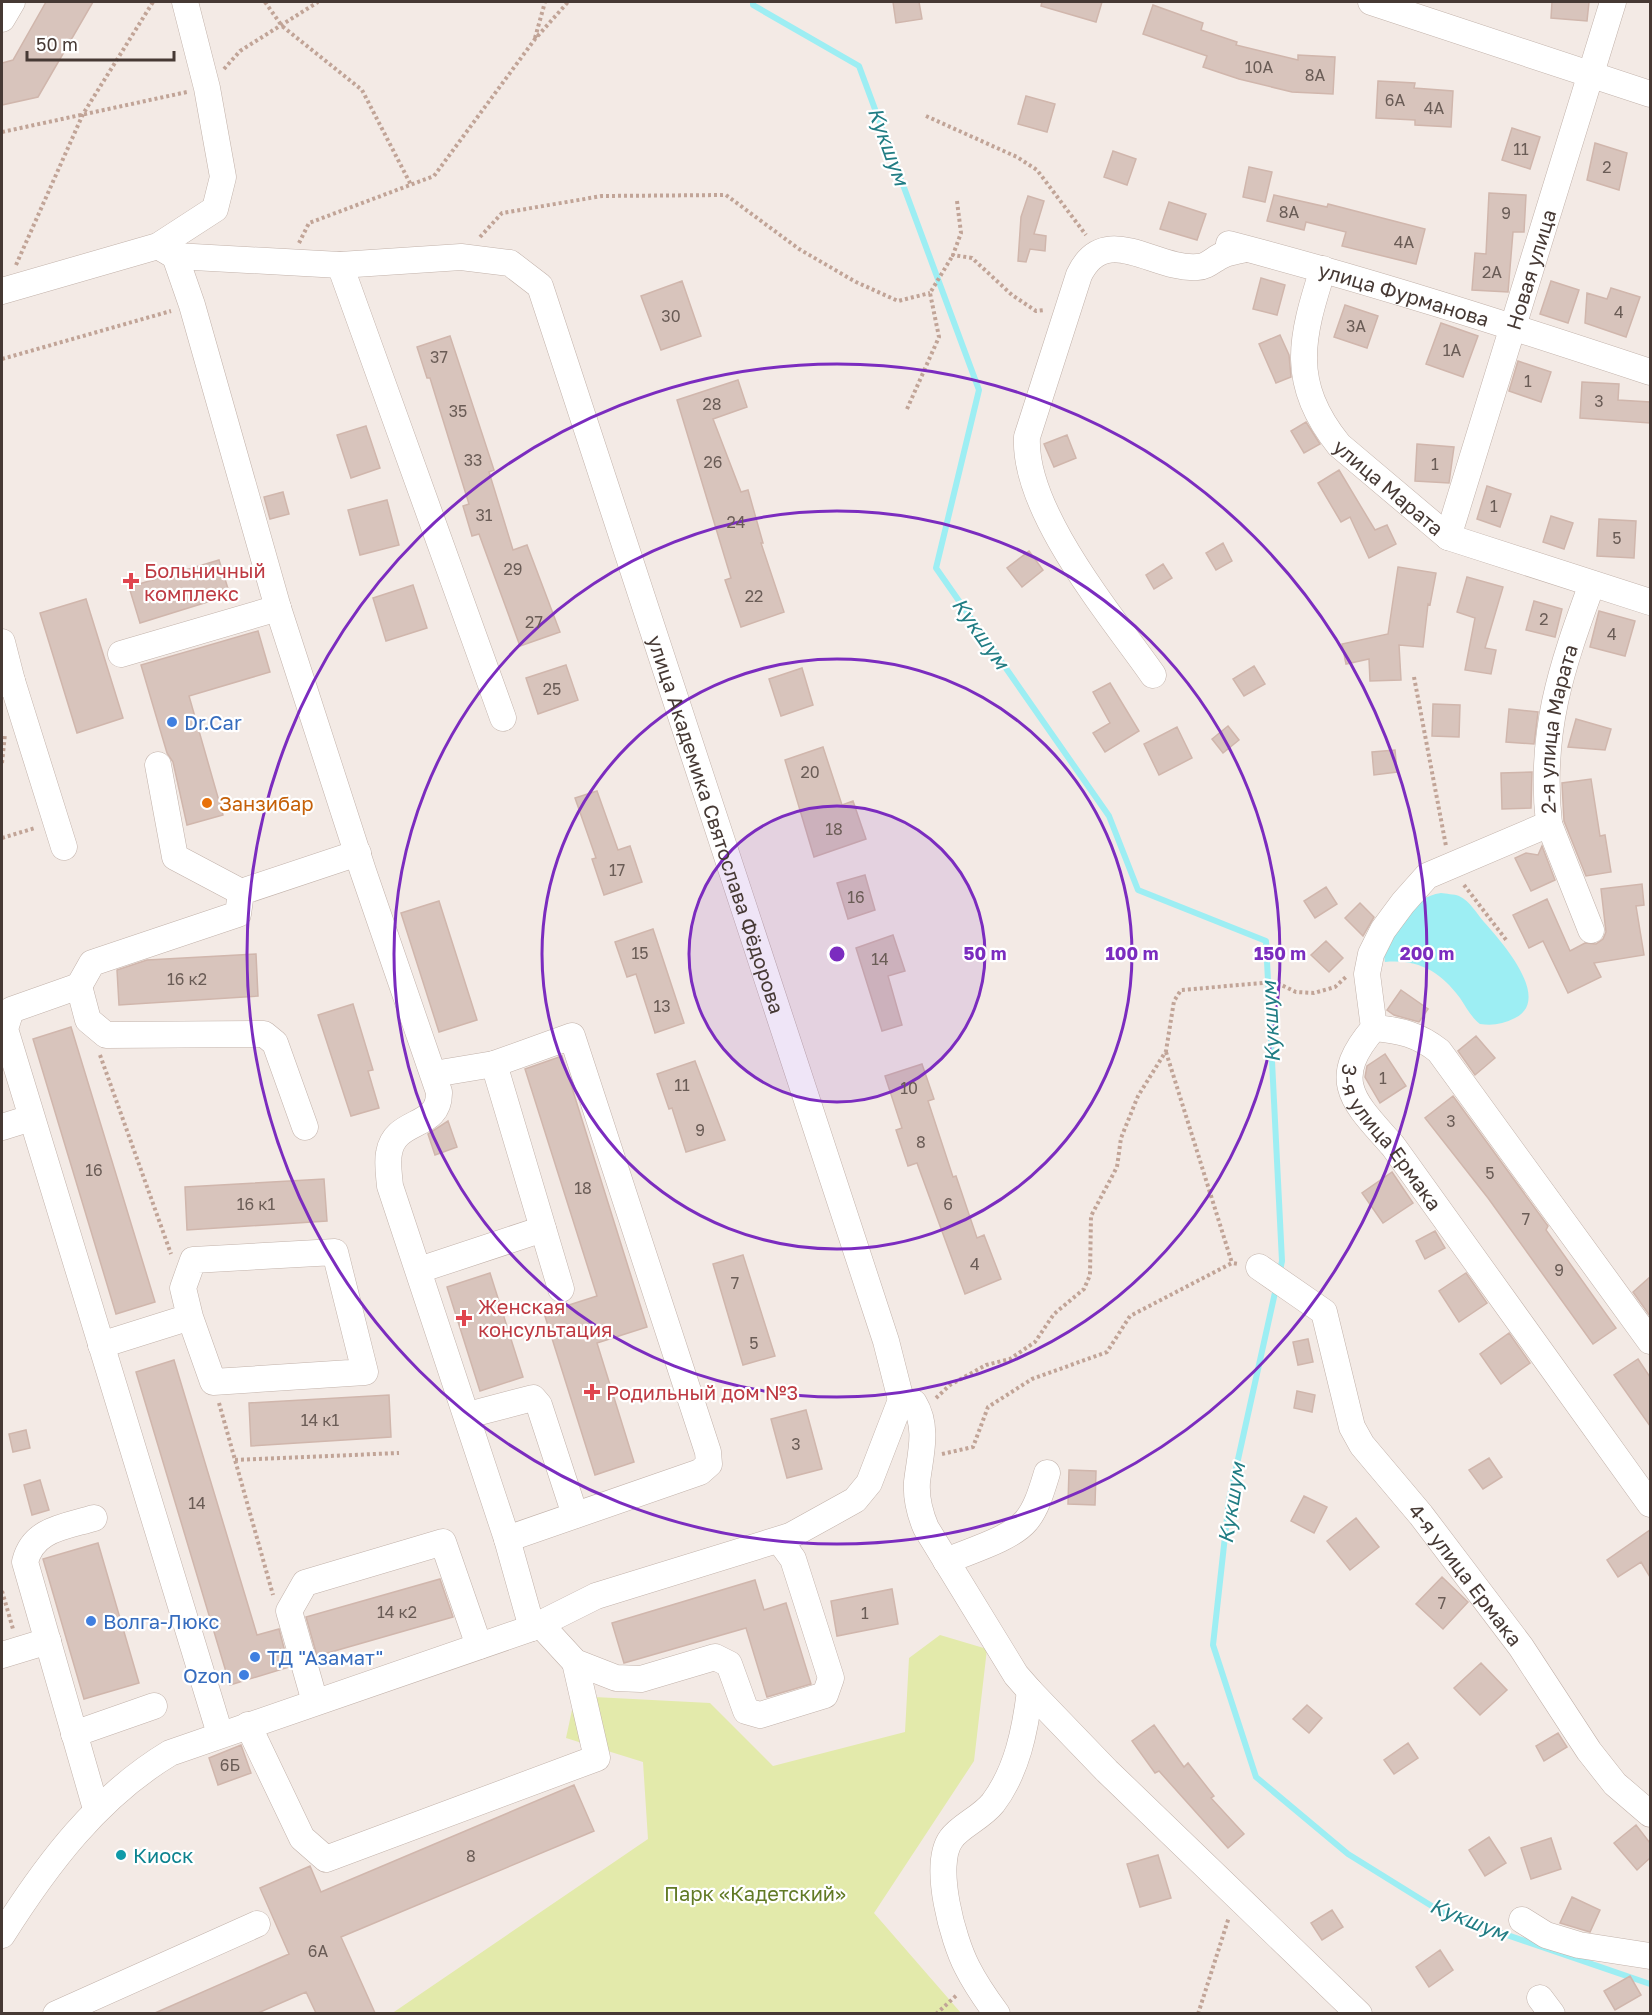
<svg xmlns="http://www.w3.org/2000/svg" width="1652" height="2015" font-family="'Golos Text',sans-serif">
  <rect width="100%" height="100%" fill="#f3eae5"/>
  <path fill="#e3eaab" d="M940,1635L987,1649L974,1761L874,1913L961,2013L391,2014L648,1839L643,1762L566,1738L575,1696L710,1703L773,1766L905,1732L909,1658Z"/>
  <path fill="#9deef3" d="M1441,893C1446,894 1454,894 1459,896C1470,901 1477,914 1484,922C1501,941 1553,999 1515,1018C1503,1024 1493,1026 1480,1024C1471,1017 1466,1007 1460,998C1440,971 1418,959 1385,962L1383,950C1399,927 1411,897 1441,893Z"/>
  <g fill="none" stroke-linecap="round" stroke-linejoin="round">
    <path stroke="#9deef3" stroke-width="6" d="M753,2V5L859,66L979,390L936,568L1109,816L1138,890L1266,941L1282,1261L1279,1275
      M1276,1288L1229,1500L1213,1645L1256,1777L1348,1854L1443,1913L1650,1984"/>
  </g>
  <path fill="#d8c4bc" stroke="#d0b6ac" stroke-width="1.5" d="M46,2H93L38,97L2,105V63L13,60Z
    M893,2H919L922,19L896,23Z
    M1042,2H1102L1096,22L1041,6Z
    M1552,2H1589L1587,21L1551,18Z
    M1153,5L1203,23L1201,30L1237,42L1236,45L1298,60V55L1335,57L1333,94L1292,92L1239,79L1203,67L1207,56L1143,34Z
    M1378,81L1415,83L1414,88L1453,91L1451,127L1415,125V120L1376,118Z
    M1026,96L1055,104L1047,132L1018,124Z
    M1512,128L1540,137L1530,169L1502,160Z
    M1595,143L1627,153L1619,190L1587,180Z
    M1113,151L1136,159L1127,185L1104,177Z
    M1249,167L1272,172L1265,202L1243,197Z
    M1489,193L1526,195L1524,232H1513L1508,292L1472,290L1475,253L1486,254Z
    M1274,195L1327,207L1328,204L1425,229L1416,264L1342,246L1346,232L1306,222L1304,230L1267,221Z
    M1028,196L1044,201L1034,234L1046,236L1045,251L1030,249L1026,262L1018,261L1021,217Z
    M1169,202L1206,214L1197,240L1160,229Z
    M1261,278L1285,285L1277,315L1253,309Z
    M682,281L701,336L661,350L641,296Z
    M1551,281L1579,290L1568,323L1540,314Z
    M1611,288L1640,297L1626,337L1585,323L1587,293L1607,299Z
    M1345,305L1378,316L1367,348L1334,337Z
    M1441,323L1478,336L1463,377L1426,364Z
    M1280,335L1289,355L1291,377L1276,383L1259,344Z
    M450,336L494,470L489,472L513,550L527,545L560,632L520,646L479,534L472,536L463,506L469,504L430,378H427L417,347Z
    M1518,361L1551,372L1541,402L1509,391Z
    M738,380L747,407L713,419L741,492L748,490L763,543H761L784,612L741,627L725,580L731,578L677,400Z
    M1582,382L1619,384L1618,400L1650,402V423L1580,418Z
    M1306,422L1320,444L1304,453L1291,431Z
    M366,426L380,468L351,478L337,435Z
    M1067,435L1076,458L1054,467L1044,444Z
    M1417,444L1454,447L1449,483L1415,481Z
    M1339,470L1375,530L1387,525L1396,544L1369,558L1350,517L1341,522L1318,483Z
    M1487,486L1511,494L1500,527L1477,519Z
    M283,492L289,514L270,519L264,497Z
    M387,500L399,545L360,555L348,510Z
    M1551,516L1573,523L1564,549L1543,542Z
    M1599,519L1636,521L1634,558L1597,556Z
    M1223,543L1232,561L1216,570L1206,553Z
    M1029,551L1043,570L1022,587L1007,568Z
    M219,560L230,595L140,623L129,587Z
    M1163,564L1172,578L1154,589L1146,575Z
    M1398,567L1436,573L1430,605L1428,604L1423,647L1399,645L1401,680L1370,681L1369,659L1346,664L1342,644L1388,634Z
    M1467,577L1503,587L1485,648L1496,650L1491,674L1465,670L1475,618L1457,612Z
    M413,585L427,628L386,641L373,598Z
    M86,599L123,718L77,733L40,613Z
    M1534,601L1562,609L1555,637L1526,630Z
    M1599,611L1635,621L1625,656L1590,647Z
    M258,631L270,672L189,696L223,815L187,825L173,762L167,753L141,665Z
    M566,665L578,700L538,714L526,678Z
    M1254,666L1265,684L1244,696L1233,679Z
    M802,668L813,705L781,716L769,679Z
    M1110,683L1139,731L1105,752L1093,733L1110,723L1093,692Z
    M1433,704L1460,705L1459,737L1432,736Z
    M1509,709L1538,712L1534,744L1506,742Z
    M1576,719L1611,729L1605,750L1568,747Z
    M1228,726L1239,740L1223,753L1212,739Z
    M1177,727L1192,758L1159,775L1144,744Z
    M823,747L842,805L853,801L866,839L814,857L785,760Z
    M1395,750L1397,772L1374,775L1372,752Z
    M1532,772L1531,808L1502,809L1501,773Z
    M1591,779L1600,836L1605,835L1611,872L1586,876L1564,821L1562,783Z
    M597,791L618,850L630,846L642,882L604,895L592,859L596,858L575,798Z
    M1542,846L1555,880L1531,891L1515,858L1526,853L1538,855Z
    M865,875L875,910L848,919L837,883Z
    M1642,884L1644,905L1636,906L1644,955L1594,963L1601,977L1568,993L1543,941L1529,948L1513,915L1547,899L1570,951L1585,943L1596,944L1603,939L1606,932L1601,889Z
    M1326,887L1337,904L1315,918L1304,901Z
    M439,901L477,1020L439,1032L401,913Z
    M1360,903L1374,917L1363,936L1345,918Z
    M653,929L684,1023L655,1033L636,974L627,977L615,942Z
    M893,935L905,971L888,976L902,1025L882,1031L856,948Z
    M1326,941L1343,958L1329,972L1311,955Z
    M256,954L258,996L119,1005L117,970L147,960Z
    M1401,990L1428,1009L1419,1022L1394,1015L1387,1010Z
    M353,1004L373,1070L368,1071L379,1108L351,1116L318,1015Z
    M71,1027L155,1302L116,1314L33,1039Z
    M1476,1036L1495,1058L1475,1075L1458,1051Z
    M1385,1054L1406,1086L1380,1103L1365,1077L1367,1066Z
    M562,1056L647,1327L597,1343L634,1462L595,1475L544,1313L597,1296L525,1069Z
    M695,1061L725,1140L686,1152L672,1108L669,1109L657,1074Z
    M922,1064L934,1099L928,1101L953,1177L956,1176L977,1238L984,1235L1001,1279L965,1294L917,1163L908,1166L896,1130L902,1128L885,1076Z
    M1453,1096L1548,1226L1546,1230L1616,1328L1593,1344L1488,1198L1425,1118Z
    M448,1121L457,1147L435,1155L428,1134Z
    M1392,1172L1413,1203L1383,1223L1362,1193Z
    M324,1179L327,1221L187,1230L185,1187Z
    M1435,1231L1445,1248L1425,1259L1416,1241Z
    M743,1255L775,1356L743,1365L713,1264Z
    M490,1273L523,1377L480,1391L447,1287Z
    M1466,1273L1487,1303L1459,1322L1439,1291Z
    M1650,1277V1316L1633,1292Z
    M1509,1333L1530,1363L1501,1384L1480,1354Z
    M1308,1339L1313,1362L1298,1365L1293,1342Z
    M1638,1359L1650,1377V1426L1614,1375Z
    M174,1360L257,1635L279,1629L289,1667L230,1685L136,1372Z
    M1297,1391L1315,1395L1312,1412L1294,1408Z
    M389,1395L391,1437L251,1446L249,1403Z
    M806,1410L822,1469L787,1478L771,1419Z
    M26,1430L30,1448L13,1452L9,1434Z
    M1489,1458L1502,1477L1483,1489L1469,1470Z
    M1069,1470L1096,1471L1095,1505L1068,1504Z
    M40,1480L49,1510L32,1515L24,1485Z
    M1304,1496L1327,1507L1314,1533L1291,1521Z
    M1356,1518L1379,1547L1350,1570L1327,1541Z
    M1650,1530V1577L1641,1562L1618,1577L1607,1560Z
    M98,1543L139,1683L84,1699L43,1559Z
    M1442,1577L1468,1602L1443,1629L1416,1604Z
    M440,1579L453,1617L317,1656L306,1617Z
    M755,1580L764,1610L786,1603L811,1684L767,1697L746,1628L624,1663L612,1623Z
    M892,1589L898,1624L837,1636L831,1601Z
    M1481,1663L1507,1690L1480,1715L1454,1688Z
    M1307,1705L1322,1718L1309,1733L1293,1719Z
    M1154,1725L1184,1767L1188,1763L1214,1796L1211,1798L1244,1834L1228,1848L1159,1771L1155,1773L1132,1741Z
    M1558,1733L1567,1747L1544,1761L1536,1746Z
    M1408,1743L1418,1758L1394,1774L1384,1760Z
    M241,1745L251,1773L218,1785L209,1758Z
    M574,1785L594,1831L341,1937L375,2013H316L306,1992L258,2013H155L289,1954L260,1888L310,1866L321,1892Z
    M1636,1825L1650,1843V1858L1637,1870L1614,1843Z
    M1489,1837L1506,1863L1485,1876L1469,1850Z
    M1551,1838L1561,1869L1531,1879L1521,1848Z
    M1158,1855L1171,1898L1140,1907L1127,1864Z
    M1572,1897L1600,1910L1590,1932L1560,1923Z
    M1332,1910L1343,1927L1322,1940L1311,1923Z
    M1440,1950L1453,1970L1429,1987L1416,1967Z
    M1630,1976L1641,1995L1615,2010L1604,1991Z"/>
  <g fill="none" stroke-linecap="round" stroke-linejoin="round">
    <g stroke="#c2b2aa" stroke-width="27">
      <g id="minor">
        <path d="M1371,2L1650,94"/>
        <path d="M2,19L12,2"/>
        <path id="s1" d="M1229,244C1371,281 1511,326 1650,372"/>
        <path id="s2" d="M158,246L175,256L340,265L461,257L510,263L540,286L886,1341L901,1400"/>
        <path d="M175,256L192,305L278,608L363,871L439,1092C440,1130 395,1117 389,1153C387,1163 389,1175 390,1186L507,1539L532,1628"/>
        <path d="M340,265L503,718"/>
        <path id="s3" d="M1323,269C1301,338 1289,383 1339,445L1448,537L1650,602"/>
        <path d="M2,291L158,246L215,209L223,177L207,88L185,2"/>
        <path id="s4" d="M1448,537L1613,2"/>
        <path d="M2,642L12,681L2,684"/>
        <path d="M121,654L278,608"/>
        <path d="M1153,675C1111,615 1023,511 1027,437L1079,275C1105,220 1155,271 1198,267C1207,267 1215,258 1223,255C1230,252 1238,251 1245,249"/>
        <path d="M12,681L64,847"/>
        <path d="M158,765L175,857L241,892"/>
        <path d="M1549,824L1591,930"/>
        <path d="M79,986L92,963L238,914L241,892L358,853"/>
        <path id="s5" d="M1374,1028L1367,974L1371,954L1383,930L1403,903L1427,876L1549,824C1539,733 1561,668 1592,584"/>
        <path d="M494,1064L561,1289"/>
        <path d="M434,1074L494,1064L572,1036L708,1452L709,1464L700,1472L507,1539"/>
        <path d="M2,1127L31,1118"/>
        <path id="s6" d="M1259,1267L1324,1312L1352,1427L1362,1445L1421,1515L1521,1647L1589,1751L1615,1784L1650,1814"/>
        <path d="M419,1270L543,1229"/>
        <path id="s7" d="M1650,1341L1439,1051C1419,1035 1400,1030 1374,1028C1328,1081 1354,1102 1393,1146L1650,1504"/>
        <path d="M101,1345L190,1317L183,1288L193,1260L335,1252L365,1372L213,1382L190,1317"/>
        <path d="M901,1400L914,1403C929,1428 920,1455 917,1482C916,1497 920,1514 926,1528L1016,1675L1030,1691L1107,1771L1359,2014"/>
        <path d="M468,1415L533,1398L539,1405L575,1515"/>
        <path d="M94,1518C64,1527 33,1529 25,1562L96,1809"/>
        <path d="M946,1561C969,1551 1011,1539 1026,1521C1037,1508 1042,1489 1047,1473"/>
        <path d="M540,1624L575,1662L616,1678L641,1679L715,1657L729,1664L746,1711L760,1715L825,1695L831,1678L793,1559L779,1540"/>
        <path d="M2,1655L48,1641"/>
        <path d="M315,1702L289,1611L305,1583L443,1542L479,1646"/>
        <path d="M248,1725L302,1838L326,1859L597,1758L575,1662"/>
        <path d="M74,1734L154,1706"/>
        <path d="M220,1734L5,1029L11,1010L79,986L88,1020L106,1035L264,1034L275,1043L305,1127"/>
        <path d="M1522,1920L1546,1935L1579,1945L1650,1956"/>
        <path d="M2,1935C47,1864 97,1797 170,1753L532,1628L596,1596L790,1536L855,1500L869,1483L901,1400"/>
        <path d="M1540,1998L1552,2014"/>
        <path d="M56,2014L257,1924"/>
        <path d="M997,2014C986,1999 975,1983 967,1967C953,1940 932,1865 951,1839C960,1826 981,1818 993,1803C1017,1771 1025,1731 1030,1691"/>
      </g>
    </g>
    <path stroke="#c1a497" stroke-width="4" stroke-dasharray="3 3" stroke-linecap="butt" d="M265,2L282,26L362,90L411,185
      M535,38L545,2
      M224,69L240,51L318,2
      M926,116L1017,157L1037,170L1086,235
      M2,132L187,92
      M957,201L961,233L953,255L972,258L1012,295L1036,311L1045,310
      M480,237L502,213L602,196L726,195L799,249L856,282L898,301L930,293
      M299,243L309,223L434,176L535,39L568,2
      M16,265L83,114L153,2
      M2,359L171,311
      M907,409L939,337L930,293L953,255
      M1414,677L1446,846
      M2,763L5,734
      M2,838L35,828
      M1464,885L1507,941
      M1166,1052L1232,1263
      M100,1055L171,1254
      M936,1398L950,1385L986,1365L1010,1359L1035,1342L1054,1314L1084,1289L1090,1275L1091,1216L1117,1167L1121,1138L1138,1096L1166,1051L1174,1001L1181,990L1275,982L1296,992L1314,993L1335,987L1346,977
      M219,1403L273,1595
      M942,1454L973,1447L988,1407L1032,1379L1107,1352L1130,1316L1232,1263L1238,1264
      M235,1460L399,1453
      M2,1591L13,1629
      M936,2014L958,1994
      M1198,2014L1229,1917"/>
    <use href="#minor" stroke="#fff" stroke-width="26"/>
  </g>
  <circle cx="837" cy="954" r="148" fill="#7b2cbf" fill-opacity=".12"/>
  <g fill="none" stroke="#7b2cbf" stroke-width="3">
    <circle cx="837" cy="954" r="148"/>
    <circle cx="837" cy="954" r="295"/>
    <circle cx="837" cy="954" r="443"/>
    <circle cx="837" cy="954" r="590"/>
  </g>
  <g fill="#e0444e" stroke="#fff" stroke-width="2">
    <path d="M128 572h6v6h6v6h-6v6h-6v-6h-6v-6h6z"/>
    <path d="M461 1309h6v6h6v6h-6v6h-6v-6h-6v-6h6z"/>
    <path d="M589 1383h6v6h6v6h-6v6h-6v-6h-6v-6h6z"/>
  </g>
  <g fill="#3f7fe0" stroke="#fff" stroke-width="2">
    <circle cx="172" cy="722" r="6"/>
    <circle cx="91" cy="1621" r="6"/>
    <circle cx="255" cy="1657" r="6"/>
    <circle cx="244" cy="1675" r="6"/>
  </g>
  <circle fill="#e8710a" stroke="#fff" stroke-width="2" cx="207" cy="803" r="6"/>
  <circle fill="#0f9aa8" stroke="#fff" stroke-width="2" cx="121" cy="1855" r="6"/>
  <g text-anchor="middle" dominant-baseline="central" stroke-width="4.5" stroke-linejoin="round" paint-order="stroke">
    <g font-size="16" fill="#6a5c56">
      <text x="1259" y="67">10А</text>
      <text x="1315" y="75">8А</text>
      <text x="1395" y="100">6А</text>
      <text x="1434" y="108">4А</text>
      <text x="1521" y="149">11</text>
      <text x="1607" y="167">2</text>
      <text x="1289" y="212">8А</text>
      <text x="1506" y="213">9</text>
      <text x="1404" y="242">4А</text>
      <text x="1492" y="272">2А</text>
      <text x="1619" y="312">4</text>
      <text x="671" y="316">30</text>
      <text x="1356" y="326">3А</text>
      <text x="1452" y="350">1А</text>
      <text x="439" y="357">37</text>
      <text x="1528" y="381">1</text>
      <text x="1599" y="401">3</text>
      <text x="712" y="404">28</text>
      <text x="458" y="411">35</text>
      <text x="473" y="460">33</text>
      <text x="713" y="462">26</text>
      <text x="1435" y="464">1</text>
      <text x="1494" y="506">1</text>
      <text x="484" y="515">31</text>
      <text x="736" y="522">24</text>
      <text x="1617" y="538">5</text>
      <text x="513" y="569">29</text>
      <text x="754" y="596">22</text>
      <text x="1544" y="619">2</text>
      <text x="534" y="622">27</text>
      <text x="1612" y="634">4</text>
      <text x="552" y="689">25</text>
      <text x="810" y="772">20</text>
      <text x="834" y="829">18</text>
      <text x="617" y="870">17</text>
      <text x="856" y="897">16</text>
      <text x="640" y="953">15</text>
      <text x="880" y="959">14</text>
      <text x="187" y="979">16 к2</text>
      <text x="662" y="1006">13</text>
      <text x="1383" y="1078">1</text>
      <text x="682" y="1085">11</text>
      <text x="909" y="1088">10</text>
      <text x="1451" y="1121">3</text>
      <text x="700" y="1130">9</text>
      <text x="921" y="1142">8</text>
      <text x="94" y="1170">16</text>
      <text x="1490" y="1173">5</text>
      <text x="583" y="1188">18</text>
      <text x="256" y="1204">16 к1</text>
      <text x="948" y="1204">6</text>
      <text x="1526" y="1219">7</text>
      <text x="975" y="1264">4</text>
      <text x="1559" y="1270">9</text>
      <text x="735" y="1283">7</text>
      <text x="754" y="1343">5</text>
      <text x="320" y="1420">14 к1</text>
      <text x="796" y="1444">3</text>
      <text x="197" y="1503">14</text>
      <text x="1442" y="1603">7</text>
      <text x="397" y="1612">14 к2</text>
      <text x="865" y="1613">1</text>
      <text x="230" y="1765">6Б</text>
      <text x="471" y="1856">8</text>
      <text x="318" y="1951">6А</text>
    </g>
    <g font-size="20" fill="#463934" stroke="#fff">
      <text stroke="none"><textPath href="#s4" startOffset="280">Новая улица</textPath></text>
      <text stroke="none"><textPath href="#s1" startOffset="182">улица Фурманова</textPath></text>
      <text stroke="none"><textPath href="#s3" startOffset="252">улица Марата</textPath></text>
      <text stroke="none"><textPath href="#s5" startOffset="400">2-я улица Марата</textPath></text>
      <text stroke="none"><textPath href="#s2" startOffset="960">улица Академика Святослава Фёдорова</textPath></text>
      <text stroke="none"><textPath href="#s7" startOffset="558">3-я улица Ермака</textPath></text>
      <text stroke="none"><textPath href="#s6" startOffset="384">4-я улица Ермака</textPath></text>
    </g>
    <g font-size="20" fill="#be3a42" stroke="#fff" text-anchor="start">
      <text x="144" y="570">Больничный<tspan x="144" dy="23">комплекс</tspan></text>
      <text x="478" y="1306">Женская<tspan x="478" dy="23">консультация</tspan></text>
      <text x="606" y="1392">Родильный дом №3</text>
    </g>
    <g font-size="20" fill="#366cbe" stroke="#fff" text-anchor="start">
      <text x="184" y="722">Dr.Car</text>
      <text x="103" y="1621">Волга-Люкс</text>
      <text x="267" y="1657">ТД "Азамат"</text>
      <text x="232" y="1675" text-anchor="end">Ozon</text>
    </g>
    <g font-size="20" fill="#c56008" stroke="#fff" text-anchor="start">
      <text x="219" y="803">Занзибар</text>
    </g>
    <g font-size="20" fill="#0d838f" stroke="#fff" text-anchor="start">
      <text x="133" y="1855">Киоск</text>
    </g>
    <g font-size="20" fill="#627a25" stroke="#fff">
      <text x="755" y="1893">Парк «Кадетский»</text>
    </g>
    <g font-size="21" font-style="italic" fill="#217d84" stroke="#fff">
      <text transform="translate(889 146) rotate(70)">Кукшум</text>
      <text transform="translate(981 633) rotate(55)">Кукшум</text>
      <text transform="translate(1270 1022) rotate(-93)">Кукшум</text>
      <text transform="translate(1231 1503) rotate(-81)">Кукшум</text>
      <text transform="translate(1469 1919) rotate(22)">Кукшум</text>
    </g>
  </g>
  <circle cx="837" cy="954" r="9" fill="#7b2cbf" stroke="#fff" stroke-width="3"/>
  <g font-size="18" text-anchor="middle" font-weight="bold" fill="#7b2cbf" stroke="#fff" stroke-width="4.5" stroke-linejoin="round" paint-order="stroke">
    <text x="985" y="960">50 m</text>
    <text x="1132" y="960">100 m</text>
    <text x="1280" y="960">150 m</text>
    <text x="1427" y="960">200 m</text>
  </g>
  <rect width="1652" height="2015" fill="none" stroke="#463934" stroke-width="6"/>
  <path d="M27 51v9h147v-9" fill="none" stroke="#463934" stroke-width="3"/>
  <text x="36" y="51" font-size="18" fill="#463934" stroke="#ffffff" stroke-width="4.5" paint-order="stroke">50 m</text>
</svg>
